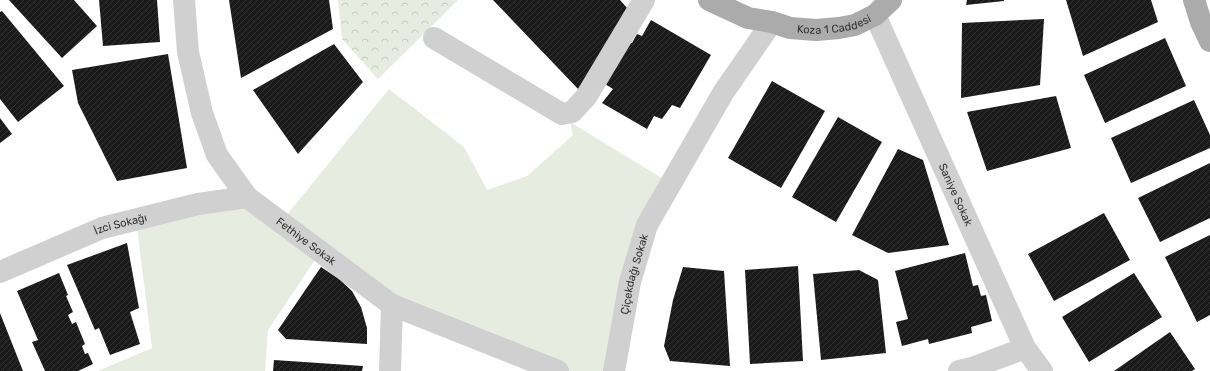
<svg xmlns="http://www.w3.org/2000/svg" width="1210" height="371" font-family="Rubik,sans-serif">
  <defs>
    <pattern id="forest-crowns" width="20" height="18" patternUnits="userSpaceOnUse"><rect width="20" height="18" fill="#e6ecdf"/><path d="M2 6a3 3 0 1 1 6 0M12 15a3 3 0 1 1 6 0" fill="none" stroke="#c6cbc0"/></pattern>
    <pattern id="building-hatch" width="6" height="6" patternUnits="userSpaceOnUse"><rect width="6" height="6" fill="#1a1a1a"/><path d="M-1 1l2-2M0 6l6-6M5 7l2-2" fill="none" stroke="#333"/></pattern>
  </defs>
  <rect width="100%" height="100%" fill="#fff"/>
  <path fill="#e6ecdf" d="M389,89L464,147L487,190L527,176L573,135L570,122L670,183L614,371H558L392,305L321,251L268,330L265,371H98L152,348L136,219L247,197L281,222Z"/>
  <path fill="url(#forest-crowns)" d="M338,0H458L378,79L342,39Z"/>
  <path fill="url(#building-hatch)" d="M9,0H74L97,26L62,58Z
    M99,0H157L160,42L103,46Z
    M229,0H329L333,29L241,78Z
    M493,0H620L628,9L579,90Z
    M967,0H1004V1L966,5Z
    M1066,0H1151L1158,22L1083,56Z
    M2,11L64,86L18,122L0,99V12Z
    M1044,19L1040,85L961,98L962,23Z
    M651,20L711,55L680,108L672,105L662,119L654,116L647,129L602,103L613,89L605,84L625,43H632L637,34L642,36Z
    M1165,38L1186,86L1105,123L1084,75Z
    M334,44L363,82L298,154L253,90Z
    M168,54L187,168L117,181L78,103L72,70Z
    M772,81L825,111L781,188L728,158Z
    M1056,96L1071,148L987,171L967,112Z
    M1194,100L1210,135V148L1131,183L1111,138Z
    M838,117L882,142L836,222L792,197Z
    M0,118L12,134L0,143Z
    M898,149L923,160L949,245L888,253L852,235Z
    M1210,163V218L1160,242L1138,198Z
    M1104,213L1130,260L1054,301L1028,254Z
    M1210,235V315L1197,322L1165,257Z
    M127,243L139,308L130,312L140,344L110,355L99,328L95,330L67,265Z
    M965,253L973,286L978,285L981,296L986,295L992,321L971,327L972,333L929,344L928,339L902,346L896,322L908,319L895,271Z
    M798,266L803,361L750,364L745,270Z
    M321,267L339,279L352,291L361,307L367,328V344L286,339L278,330Z
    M683,267L724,271L730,366L670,361L664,346L673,300Z
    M859,270L878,280L886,353L821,360L813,274Z
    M59,273L68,295L66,296L73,312L68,315L72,324L76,322L85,344L82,346L85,354L88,353L93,364L78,371H45L32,342L38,340L17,291Z
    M1134,273L1162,317L1089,362L1062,317Z
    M0,313L23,371H0Z
    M1170,332L1195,369L1192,371H1114Z
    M274,360L363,366L362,371H273Z"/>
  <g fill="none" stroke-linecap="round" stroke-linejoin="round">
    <g stroke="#d0d0d0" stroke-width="22">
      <path id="s1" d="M184,0L188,52L202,113L217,155L247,197L392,305L558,371"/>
      <path id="s2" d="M875,15L1025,348L1042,371"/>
      <path d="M434,38L562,114L572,112L586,97L644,0"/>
      <path id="s3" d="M0,272L102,228L198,204L247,197"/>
      <path d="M390,371L392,305"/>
      <path id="s4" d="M614,371L630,282L647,225L723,93L772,22"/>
      <path d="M959,371L972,368L1025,348"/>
    </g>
    <g stroke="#ababab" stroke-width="22">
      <path id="s5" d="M709,0L748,18L772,22L790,28L816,30L839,28L855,25L875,15L891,0"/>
      <path d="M1194,0L1201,22L1210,41"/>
    </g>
  </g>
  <g text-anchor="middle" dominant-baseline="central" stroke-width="4" stroke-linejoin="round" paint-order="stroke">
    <g font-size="11" fill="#333" stroke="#fff">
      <text stroke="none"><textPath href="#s5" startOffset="131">Koza 1 Caddesi</textPath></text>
      <text stroke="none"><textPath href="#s2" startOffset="197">Saniye Sokak</textPath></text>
      <text stroke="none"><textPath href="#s3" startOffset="130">İzci Sokağı</textPath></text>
      <text stroke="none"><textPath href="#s1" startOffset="285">Fethiye Sokak</textPath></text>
      <text stroke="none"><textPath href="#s4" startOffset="99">Çiçekdağı Sokak</textPath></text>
    </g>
  </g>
</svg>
